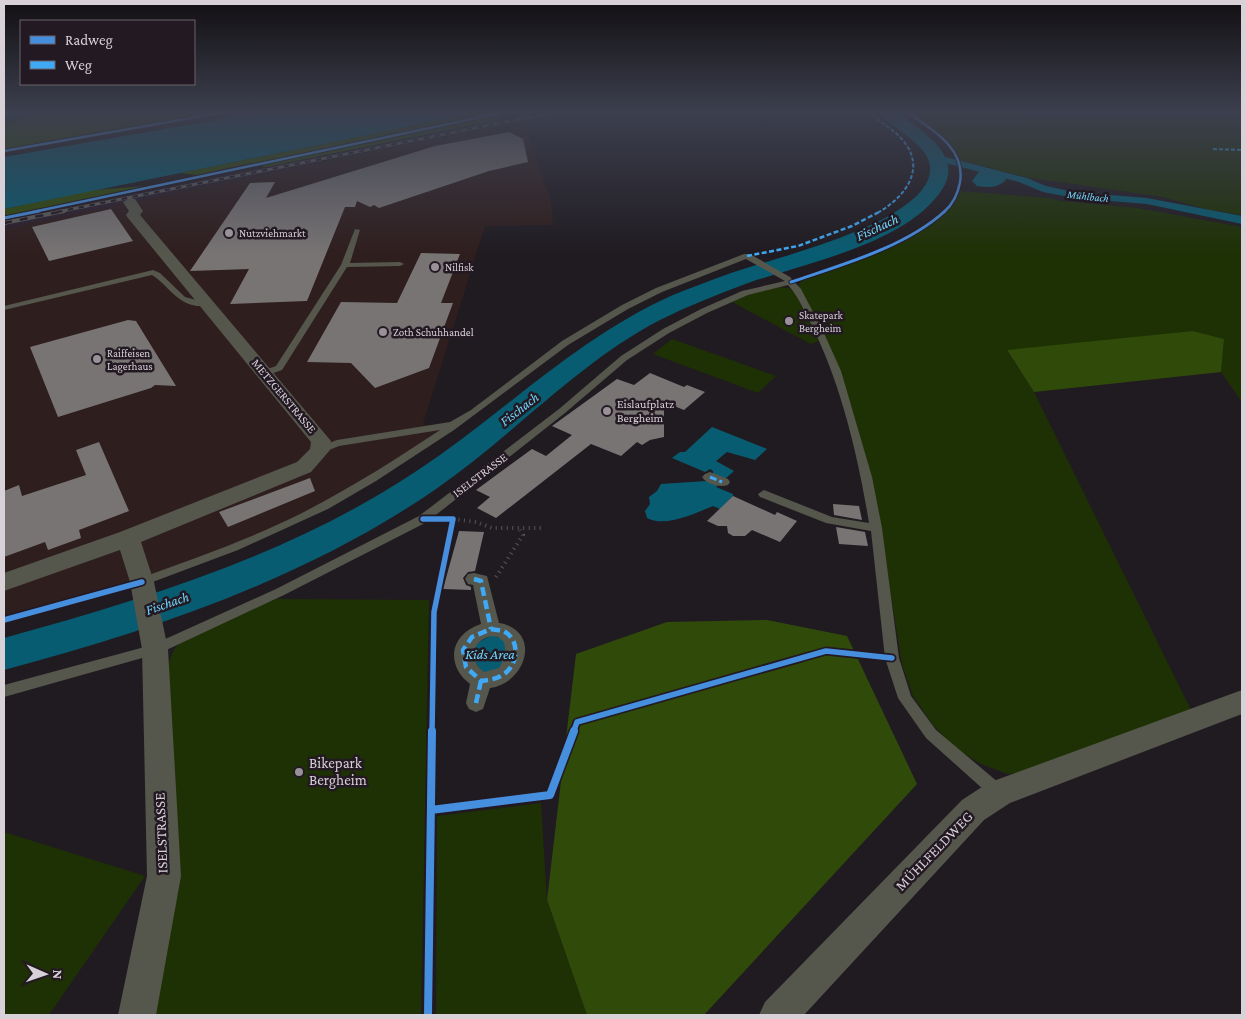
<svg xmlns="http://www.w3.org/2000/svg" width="1246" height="1019" font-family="'Crimson Pro',serif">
  <rect width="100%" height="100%" fill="#201b21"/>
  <path fill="#2f1e1e" d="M523,120L551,202L553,225L485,226L423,424L440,429L386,469L343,493L272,528L196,560L116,586L4,617V228Z"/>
  <path fill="#2b1e2b" d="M317,156L322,162L4,229V221Z"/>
  <path fill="#1e3104" d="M909,111H979L999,115L1041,111H1242V149H1224L1242,151V215L1210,210L1163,197L1025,177L961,160L944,139Z
    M960,191L1049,198L1061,201L1137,208L1242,227V402L1221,372L1224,339L1193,331L1007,351L1034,392L1193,714L1035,773L1007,774L979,763L953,746L933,725L913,696L902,664L880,527L838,370L799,287V284L803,280C843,264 947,235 960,191Z
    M777,287L789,288L795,293L819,341L811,344L732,302L751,294Z
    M672,339L776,376L758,393L653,354Z
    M277,599L429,600L421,1015H151L172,910L168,672C169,663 170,655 176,647C189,631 255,608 277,599Z
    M541,803L547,901L587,1015H436L437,816Z
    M4,832L145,876L49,1015H4Z"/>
  <path fill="#304b09" d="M119,111H221L4,149V124L28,117Z
    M484,111H503L491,113L503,119L265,167L251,163L197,175L180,173Z
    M146,186L4,216V209L93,190Z
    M1193,331L1224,339L1221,372L1034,392L1007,350Z
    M767,620L847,636L917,784L704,1015H587L547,900L576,654L667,622Z"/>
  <path fill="#085c72" d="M267,111H484L4,209V157Z
    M981,169L1004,176L1006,180C998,188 988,188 977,186L972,181Z
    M712,427L767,449L755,460L727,452L716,461L734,471L716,487L733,494V496L720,509L713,506C695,513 666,528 647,518L645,511L650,504L649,497L657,491L661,484L706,481L713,475V471L710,469L705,472L672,458L680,452H685Z
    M492,635L505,640L508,651L501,670L494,673L482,672L471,656L475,644Z"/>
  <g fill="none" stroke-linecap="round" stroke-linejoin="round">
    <path stroke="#085c72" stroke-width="3" d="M4,117L45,111"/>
    <path fill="#085c72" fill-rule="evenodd" d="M938,155L1027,178L1046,186L1074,192L1147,198L1242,216V224L1147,204L1074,198L1043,192L1019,182L934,160L933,158Z"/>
    <path fill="#085c72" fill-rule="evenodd" d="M877,111C891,111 893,110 905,118C926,134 962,157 943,188C909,243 806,263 748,283C718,294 688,306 660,320C577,363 513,436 436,489C307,578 154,630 4,670V638C147,598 290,555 415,472C502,415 576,338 673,295C692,287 712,280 731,273C778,257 901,228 926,184C945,149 894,132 877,111Z"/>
  </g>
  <path fill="#787474" d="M509,132L523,139L528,162L489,171L379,208L374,205L370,207L357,201L355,207H345L307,301L230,304L249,269L190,271L250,183L275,182L266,198L435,146Z
    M111,209L133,241L49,261L32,227Z
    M421,253L460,254L441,303H453L429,368L375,388L351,363L307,362L341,302L397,303Z
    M128,320L136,321L176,386L155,385L151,388L58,417L30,347Z
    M650,373L684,387L687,385L705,392L684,410L664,402V437L650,440L642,445L637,442L621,456L591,444L496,518L477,508L490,497L476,490L532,449L546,456L572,435L552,426L617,379L634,385Z
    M99,442L129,511L79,530L81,538L48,550L45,542L4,557V491L19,485L22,496L86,475L76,450Z
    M310,478L315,491L228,527L219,512Z
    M733,496L775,515L777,512L797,521L780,542L752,530L745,536H733L728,533L727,526H718L707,521Z
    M833,504L859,506L862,520L834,515Z
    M836,527L865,532L868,546L839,544Z
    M459,531L484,532L475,571L468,572L463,578L466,585L471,587V590L443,589Z"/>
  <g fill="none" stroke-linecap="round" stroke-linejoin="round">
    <path stroke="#575652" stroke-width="4" stroke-dasharray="1 4.5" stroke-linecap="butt" d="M453,519L476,522L492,528H545
      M496,577L523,535L520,530"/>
    <path fill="#55564c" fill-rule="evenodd" d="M355,229L360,230L350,263L400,262L404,264L400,266L347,267L282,370L265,376L262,375V371L276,366L341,265Z
      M744,254H750L790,277L801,289L823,331L841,371L872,477L882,528L899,658L911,696L936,730L1005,788L1007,793L1005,798L999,800L993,798L926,738L898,698L885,658L871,531L826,523L760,497L758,494L764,490L832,517L869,523C858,455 840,379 808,318C802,306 797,295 788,285L748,295L707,313L669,333L627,360L565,413L427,522L284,595L160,653L4,697V685L152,645L276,589L419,516L559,409L621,356L663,329L701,309L742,291L785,281L746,259L662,292L628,309L568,345L454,430L376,481L328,509L238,550L142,586L138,585L136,582L138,579C192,559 248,540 300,514C349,489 395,460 440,430L339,446L324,452H316L315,450L316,448L337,440L450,422L471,410L562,341L622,305L656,288Z
      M153,270L160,273L185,297L211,304C207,307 202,306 196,306C175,302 168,285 152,275L4,310V306Z"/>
    <path fill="#55564c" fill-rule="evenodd" d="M710,472L728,479L730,482L728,485C719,488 707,484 702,477L705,474Z
      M474,573L487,576L499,623C542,630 527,683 490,688L483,709L476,712L469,709L466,703L470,684C445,665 450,634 481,624L473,585L468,584L465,579L468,574ZM491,636L498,637L504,642L506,655L499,668L484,672C468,660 471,641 491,636Z"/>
    <path fill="#55564c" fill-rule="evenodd" d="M130,198L135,199L143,211L140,215L331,441L330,450L311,472L141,542L154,582L168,649L181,876L156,1015H118L147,876L142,649L130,582L120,550L4,591V573L120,532L297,462L310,449L311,442L128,218L126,215L129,211L123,202Z
      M1242,690V714L1010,803L984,820L804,1015H759L765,1002L962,800L988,783Z"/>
    <g stroke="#5d5c5a" stroke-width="3">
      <path id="rail-far1" d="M57,212L560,111"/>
    </g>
    <g stroke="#5d5c5a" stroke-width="4">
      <path id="rail" d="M4,223L64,211"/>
    </g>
    <use href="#rail-far1" stroke="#221923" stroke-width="2" stroke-dasharray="5.5" stroke-linecap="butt"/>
    <use href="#rail" stroke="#221923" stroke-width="2.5" stroke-dasharray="8" stroke-linecap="butt"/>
    <path stroke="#3fa9f5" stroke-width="2" stroke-dasharray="4 2" stroke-linecap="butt" d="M867,111C879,122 896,130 905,143C926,171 903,198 879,212
      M4,114L22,111
      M1213,149L1242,150"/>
    <path stroke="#3fa9f5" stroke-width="2.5" stroke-dasharray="5 2.5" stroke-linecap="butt" d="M747,256L798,246L852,226L881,211"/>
    <path stroke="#3fa9f5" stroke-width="3" stroke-dasharray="7 3" stroke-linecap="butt" d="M710,477L722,482"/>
    <path stroke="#3fa9f5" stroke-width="4.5" stroke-dasharray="9 4.5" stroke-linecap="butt" d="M474,579L481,581L491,629
      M491,629C495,630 500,630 503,631C521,639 518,665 504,674C497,679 489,680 481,681L466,667L463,650L472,637Z
      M476,703L481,681"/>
    <g stroke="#221923" stroke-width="4.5">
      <path id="cycleway-far3" d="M906,111C929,128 966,147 960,182C958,194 953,204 944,212
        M4,151L231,111
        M33,212L510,111"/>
    </g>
    <g stroke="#221923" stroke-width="5">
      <path id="cycleway-far2" d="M4,218L39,211
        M791,282C841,265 906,247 945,211"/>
    </g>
    <g stroke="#221923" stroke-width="9">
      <path id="cycleway-far1" d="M423,519H453L434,612L432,733
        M4,620L142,582
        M573,733L577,722L826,651L892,658"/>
    </g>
    <g stroke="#221923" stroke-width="11">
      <path id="cycleway" d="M431,810L550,795L574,731
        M428,1015L432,731"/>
    </g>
    <use href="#cycleway-far3" stroke="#468fdf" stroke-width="2.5"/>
    <use href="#cycleway-far2" stroke="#468fdf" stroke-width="3"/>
    <use href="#cycleway-far1" stroke="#468fdf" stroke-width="5.5"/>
    <use href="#cycleway" stroke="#468fdf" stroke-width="8"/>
  </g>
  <linearGradient id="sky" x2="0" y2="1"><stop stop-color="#120f12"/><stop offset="0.44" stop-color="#3c3f4e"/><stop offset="1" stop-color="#3c3f4e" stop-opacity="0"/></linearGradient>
  <rect width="1246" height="254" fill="url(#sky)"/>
  <g fill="#989198" stroke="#221923" stroke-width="2">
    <circle cx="229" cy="233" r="5"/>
    <circle cx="435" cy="267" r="5"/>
    <circle cx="789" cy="321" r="5"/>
    <circle cx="383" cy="332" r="5"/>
    <circle cx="97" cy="359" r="5"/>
    <circle cx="607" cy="411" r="5"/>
    <circle cx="299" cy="772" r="5"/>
  </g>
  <g text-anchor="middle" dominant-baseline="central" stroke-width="5" stroke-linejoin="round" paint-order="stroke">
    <g font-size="11" font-style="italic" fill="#71d8fc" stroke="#221923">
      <text transform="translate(1088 196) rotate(6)">Mühlbach</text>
    </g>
    <g font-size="11" fill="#d8d1d8" stroke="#221923" text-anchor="start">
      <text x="239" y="233">Nutzviehmarkt</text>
      <text x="445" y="267">Nilfisk</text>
      <text x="799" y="315">Skatepark<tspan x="799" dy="13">Bergheim</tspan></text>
      <text x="393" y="332">Zoth Schuhhandel</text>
      <text x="107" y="353">Raiffeisen<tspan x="107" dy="13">Lagerhaus</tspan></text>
    </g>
    <g font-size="12" fill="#d8d1d8" stroke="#221923">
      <text transform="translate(284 396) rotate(50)">METZGERSTRASSE</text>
      <text transform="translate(480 475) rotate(-37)">ISELSTRASSE</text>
    </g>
    <g font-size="12" fill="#d8d1d8" stroke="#221923" text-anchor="start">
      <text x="617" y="404">Eislaufplatz<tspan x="617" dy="14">Bergheim</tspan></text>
    </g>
    <g font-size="14" font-style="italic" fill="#71d8fc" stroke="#221923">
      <text transform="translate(877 227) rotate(-25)">Fischach</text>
      <text transform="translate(519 409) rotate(-38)">Fischach</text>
      <text transform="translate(167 603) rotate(-19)">Fischach</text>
      <text x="490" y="654">Kids Area</text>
    </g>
    <g font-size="15" fill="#d8d1d8" stroke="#221923" text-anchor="start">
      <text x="309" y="763">Bikepark<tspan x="309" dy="17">Bergheim</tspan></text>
    </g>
    <g font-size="15" fill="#d8d1d8" stroke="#221923">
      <text transform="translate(161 833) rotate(-92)">ISELSTRASSE</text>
      <text transform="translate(934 851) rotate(-46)">MÜHLFELDWEG</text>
    </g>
  </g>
  <rect width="1246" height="1019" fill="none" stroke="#d8d1d8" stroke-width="10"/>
  <rect x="20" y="20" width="175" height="65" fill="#221923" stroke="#6b636b"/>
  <rect x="30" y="36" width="25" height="8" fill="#468fdf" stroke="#6b636b"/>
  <text x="65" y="45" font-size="15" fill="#d8d1d8">Radweg</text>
  <rect x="30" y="61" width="25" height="8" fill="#3fa9f5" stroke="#6b636b"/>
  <text x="65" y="70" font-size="15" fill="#d8d1d8">Weg</text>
  <g transform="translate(45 974) rotate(92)" stroke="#221923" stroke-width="4" paint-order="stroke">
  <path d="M0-4L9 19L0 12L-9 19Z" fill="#d8d1d8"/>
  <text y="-8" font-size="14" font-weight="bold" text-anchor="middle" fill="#d8d1d8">N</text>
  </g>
</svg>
